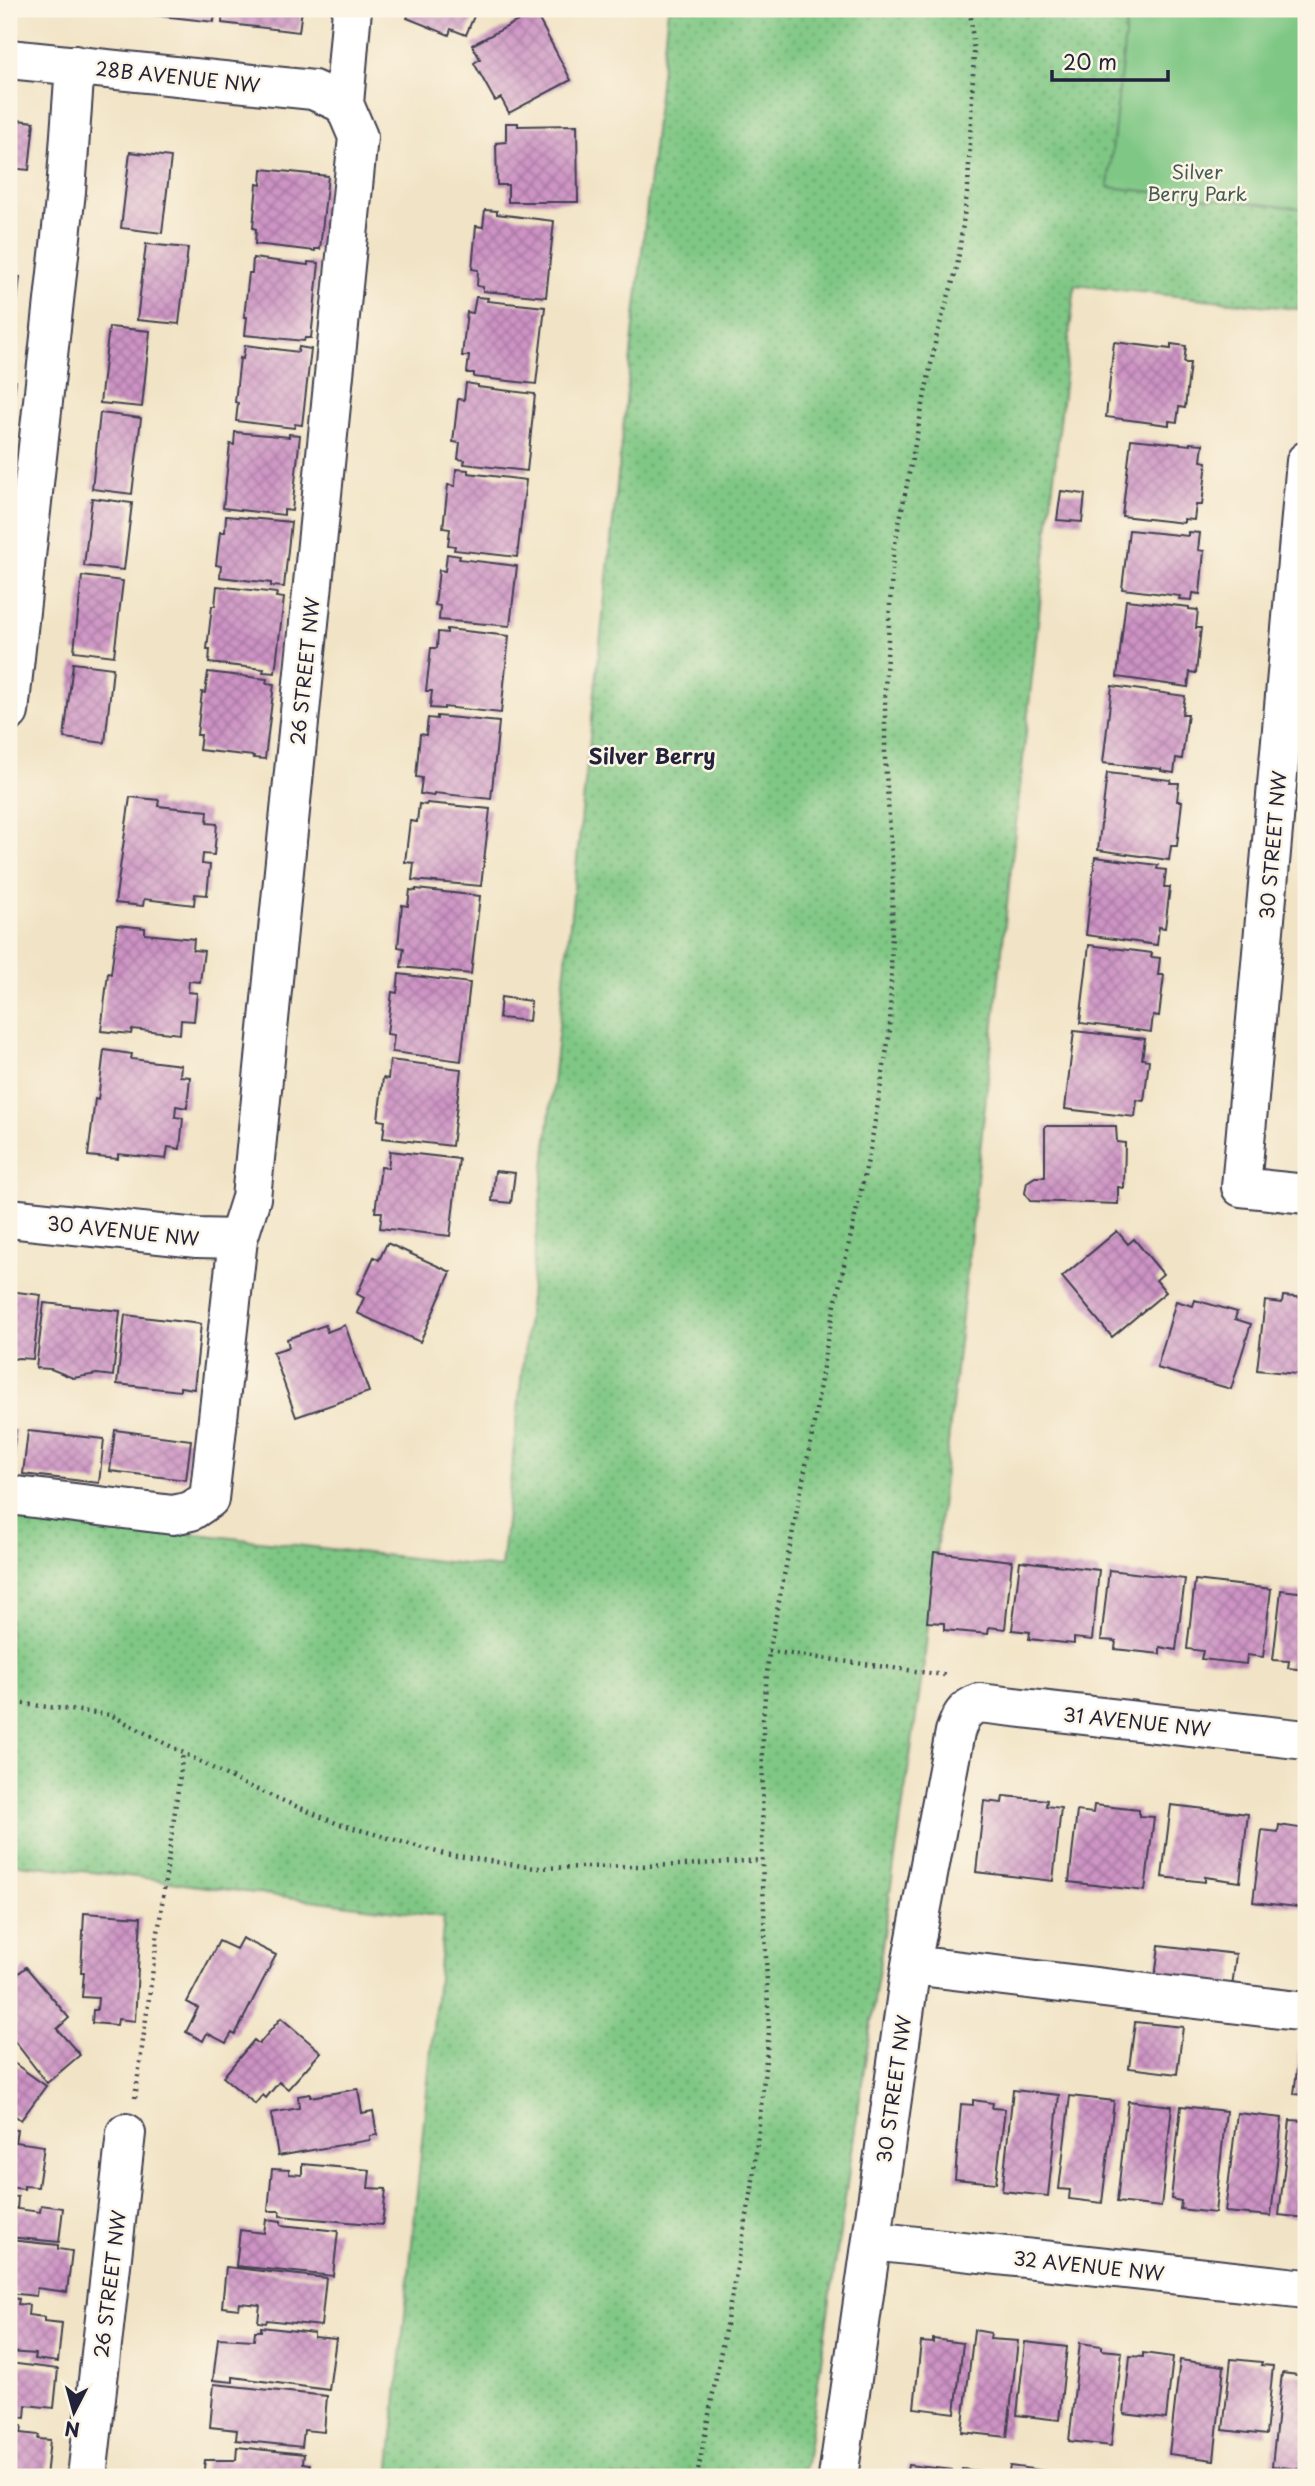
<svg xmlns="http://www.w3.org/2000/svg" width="1315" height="2486" font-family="'Playpen Sans',sans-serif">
  <defs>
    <pattern id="green-dots" width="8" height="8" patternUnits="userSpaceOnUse" patternTransform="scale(1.75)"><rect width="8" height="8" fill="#7fc784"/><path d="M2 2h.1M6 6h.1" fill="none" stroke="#68a16d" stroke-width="1.8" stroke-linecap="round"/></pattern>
    <pattern id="building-cross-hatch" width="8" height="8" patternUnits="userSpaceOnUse" patternTransform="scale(1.75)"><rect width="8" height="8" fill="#cd93c4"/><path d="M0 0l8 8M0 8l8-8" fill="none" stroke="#a678a0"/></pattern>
  </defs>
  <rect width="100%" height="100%" fill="#fcf5e5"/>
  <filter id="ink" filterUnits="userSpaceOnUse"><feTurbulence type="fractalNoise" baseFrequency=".0143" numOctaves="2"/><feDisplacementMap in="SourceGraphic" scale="14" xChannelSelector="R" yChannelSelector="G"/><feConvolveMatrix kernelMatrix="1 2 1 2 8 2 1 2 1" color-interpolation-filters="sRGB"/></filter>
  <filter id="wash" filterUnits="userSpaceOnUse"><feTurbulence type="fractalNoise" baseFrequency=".00686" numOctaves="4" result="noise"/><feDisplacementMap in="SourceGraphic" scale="28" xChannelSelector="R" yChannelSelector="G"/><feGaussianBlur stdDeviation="1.57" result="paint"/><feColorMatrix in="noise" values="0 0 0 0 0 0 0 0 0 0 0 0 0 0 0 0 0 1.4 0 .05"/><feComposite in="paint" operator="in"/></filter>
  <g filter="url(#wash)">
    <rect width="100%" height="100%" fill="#f1e3c5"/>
    <path fill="url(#green-dots)" stroke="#507460" stroke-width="2" d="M668,9H1306V310L1075,285L924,1662L804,2477H389L444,1917L183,1884L154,1879L9,1863V1513L501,1568Z"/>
    <path fill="#7fc784" stroke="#507460" stroke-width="2" d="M1128,9H1306V209L1108,187Z"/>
    <g id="blocks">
      <path fill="url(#building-cross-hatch)" d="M136,9H215L214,22L136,13Z
        M223,9H302L299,32L222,23Z
        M402,9H477L466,35L451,29L449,35L407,18L410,12Z
        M535,12L571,80L509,113L501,98L495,101L474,63L480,59L472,45Z
        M9,119L34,122L29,170L9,168Z
        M506,123H518V126L577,125L578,202H508V185H497L496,143L506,142Z
        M130,152L171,157L162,233L121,228Z
        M262,169L328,176L320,249H315V251L255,244L256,229L253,228L257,184L261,185Z
        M485,210L497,211V214L554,221L546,297L483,291V287L477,286L478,270L472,269L476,226L483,227Z
        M146,244L188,248L179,324L137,320Z
        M253,258L308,265V262L319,263L311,338H305L304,341L245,335L247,317H244L249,273H252Z
        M9,276L20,277L15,321H9Z
        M476,297L488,298L487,301L545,307L536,384L474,377V373H467L469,356H462L467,312L473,313Z
        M109,327L150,331L142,407L100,403Z
        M1114,342L1171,349V344L1186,346L1184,363H1190L1185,408L1179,407L1177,422L1169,421V425L1106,417Z
        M245,345L298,352L299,347L311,349L302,425L295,424L294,428L236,421L238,403L235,402L240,358L243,359Z
        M9,380L16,381L10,429H9Z
        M466,383L478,385V387L535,394L527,471L464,464L465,460L458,459L460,443L453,442L458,399L464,400Z
        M100,413L141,418L132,494L92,489Z
        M235,432L289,437V434L300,435L292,511L284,510V515L223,508L230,444L234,445Z
        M1131,439L1190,445V443L1203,444L1201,461L1207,462L1202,505H1196L1194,520L1184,519V523L1122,516Z
        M456,469L468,470V473L526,480L517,557L454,550L455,546L448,545L450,529L443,528L448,485L455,486Z
        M1061,491L1085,494L1082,522L1057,520Z
        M92,498L132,503L124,570L84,566Z
        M226,516L291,522L284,587L271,586V583L220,577L221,566L216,565L220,532H225Z
        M1129,530L1188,536V532L1200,533L1198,550L1204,551L1200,594L1193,593L1192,600L1179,599L1180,596L1122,589Z
        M447,554L460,556L459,559L517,566L510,626L439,620L440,606L435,605L439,570L445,571Z
        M82,576L123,581L114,656L74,651Z
        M217,586L277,593L276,597L284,598L275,673L263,672L264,669L209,663L210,649H207L212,606H215Z
        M1126,600L1189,607V609L1198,610L1196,628H1201L1196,673L1190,672L1188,687L1117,677Z
        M447,629L509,636L501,713L444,707V709L430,708L432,691H426L431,648H437L438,632L447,633Z
        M73,663L113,668L105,743L64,738Z
        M208,672L267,679L266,683L274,684L265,759L253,758L254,756L199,750L201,735H197L202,692L205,693Z
        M1112,686L1185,696L1182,714H1188L1182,759L1176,758L1174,773L1161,771V769L1103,763Z
        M437,716L499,722L491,799L434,793V796L420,794L422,778L416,777L420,734L426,735L428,718L437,719Z
        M1107,773L1171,780L1170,783H1179L1177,801H1182L1177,846H1171L1169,860L1098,850Z
        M130,797L159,800L158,806L208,811L207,823L217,824L214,855L203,854L202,864L210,865L207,895L195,894L194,905L144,899L143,906L115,903Z
        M427,803L490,809L481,886L412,880L414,863L405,862L410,821L417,822L419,804L426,805Z
        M1095,857L1158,865L1157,869L1166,870L1164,887H1170L1165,928L1159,927L1157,945L1086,935Z
        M416,889L480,896L471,974L401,967L404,948L398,947L402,905L408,906L410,890L416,891Z
        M117,925L145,928V934L194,939L193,950L204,951L200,982L189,981L188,992L197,993L194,1021L181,1020L180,1034L132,1029L131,1034L101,1031L108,973L111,974Z
        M1089,945L1152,953L1151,957L1160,958L1158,975H1164L1159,1016L1153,1015L1151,1032L1080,1023Z
        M399,974L470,983L461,1061L392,1052L394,1035L387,1034L392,992L397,993Z
        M501,997L531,1001L529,1021L499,1018Z
        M1074,1031L1145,1039L1142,1059L1149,1060L1144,1101L1137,1100L1135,1117L1065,1109Z
        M104,1050L132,1054L131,1059L181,1065L180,1076L190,1077L187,1108L176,1106L175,1117L183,1118L180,1149L168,1147L166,1159L118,1154V1159L88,1156L95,1099L98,1100Z
        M390,1060L461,1069L452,1146L383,1138L385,1121L378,1120L383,1078L388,1079Z
        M1045,1126H1116L1117,1142L1125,1143L1124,1188L1118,1187V1204L1030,1201L1025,1193L1027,1182L1035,1177H1045Z
        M390,1151L459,1159L450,1236L380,1228L382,1212H375L381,1167L388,1168Z
        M495,1171L515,1173L511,1203L492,1201Z
        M1117,1231L1128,1244L1134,1239L1163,1274L1156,1280L1166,1292L1112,1337L1062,1277Z
        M387,1243L451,1272L420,1342L357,1313L364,1298L357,1294L374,1257L379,1260Z
        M9,1291L41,1295L33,1359L18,1358L9,1360Z
        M1283,1296L1306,1298V1375L1257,1370L1265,1301L1282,1303Z
        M1195,1300L1237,1312L1235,1319L1251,1324L1231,1389L1157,1368L1176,1301L1193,1306Z
        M44,1303L120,1311L113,1376L97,1374L73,1378L51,1369L36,1368Z
        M125,1315L201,1324L194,1389L180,1387V1391L117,1384Z
        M325,1325L327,1332L345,1325L369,1392L296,1417L273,1352L289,1347L287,1339Z
        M9,1429L16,1430L11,1473L9,1472Z
        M115,1430L191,1440L186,1480L110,1471Z
        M28,1431L104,1439L99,1483L23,1474Z
        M934,1552L1012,1561L1005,1629L989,1627L988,1634L944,1630V1623L927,1622Z
        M1020,1561L1099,1570L1092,1640L1074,1638V1644L1029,1639L1030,1632L1012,1630Z
        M1109,1570L1185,1579L1176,1650L1160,1647V1654L1115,1649L1116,1641L1101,1640Z
        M1195,1580L1271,1589L1263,1657L1247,1655L1246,1664L1201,1659L1203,1651L1187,1649Z
        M1281,1590L1306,1593V1670L1288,1668L1289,1661L1273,1660Z
        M1003,1796L1047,1800L1046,1806L1061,1808L1053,1881L976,1872L984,1801L1002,1803Z
        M1094,1805L1139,1810V1816L1154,1817L1145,1891L1069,1882L1077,1811L1093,1813Z
        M1171,1805L1248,1814L1240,1882L1205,1877V1882L1162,1877Z
        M1279,1825L1306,1829V1908L1253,1902L1262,1830L1278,1832Z
        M84,1913L141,1917L135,2021L118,2019L117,2025L92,2023L93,2010H97L98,1998L82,1997L84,1973H81Z
        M242,1938L276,1955L235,2035L232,2033L226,2043L207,2033L203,2041L186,2032L198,2008L187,2002L219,1941L236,1949Z
        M1159,1945L1236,1954L1231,1996L1154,1987Z
        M26,1967L69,2018L57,2029L80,2055L47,2083L9,2034V1976L12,1979Z
        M281,2018L321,2052L288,2089L279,2082L266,2098L263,2095L255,2104L223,2077L254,2040L259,2044Z
        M1135,2022L1183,2027L1177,2074L1129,2068Z
        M1300,2045L1306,2046V2095L1294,2094Z
        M11,2061L46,2086L21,2120L14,2115L12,2117L9,2115V2064Z
        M358,2089L362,2113L373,2111L377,2135L370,2136V2140L278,2156L271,2113L299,2108L298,2096L310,2094V2097Z
        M1013,2090L1059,2095L1048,2196L1002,2191Z
        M1070,2096L1114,2101L1102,2203L1069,2199L1070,2190L1059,2189Z
        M973,2100L993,2103L992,2108L1005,2109L996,2183L955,2179L961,2104L973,2105Z
        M1128,2101L1172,2106L1161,2207L1117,2202Z
        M1181,2106L1226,2111L1215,2213L1180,2209L1181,2201L1171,2199Z
        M1237,2113L1282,2118L1271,2216L1225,2212Z
        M1290,2120L1306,2121V2218L1279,2215Z
        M9,2129L17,2130L15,2142L44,2146L38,2187L24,2186V2189L9,2187Z
        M302,2164L370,2170L368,2188L386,2189L382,2225L280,2216V2211H268L272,2169L289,2170V2174L302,2175Z
        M9,2196L18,2197L17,2209L40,2212L41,2205L63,2208L59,2242L9,2237Z
        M266,2219L281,2221V2225L338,2231L333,2276L236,2266L240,2230L264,2233Z
        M9,2240L58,2245V2249L72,2251L67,2292L37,2288L36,2296L9,2293Z
        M226,2267L326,2278L321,2326L267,2320L266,2323L258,2322L260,2305L240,2303L239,2309L222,2307Z
        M9,2298L19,2299L18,2304L29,2305L28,2315L44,2317V2321L62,2323L58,2362L34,2359L35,2354L9,2352Z
        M261,2327L314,2333V2337L336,2339L329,2390L233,2377V2382L213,2380L218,2338L254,2340L255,2331H261Z
        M974,2330L991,2333L990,2339L1018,2341L1007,2437L962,2432Z
        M933,2339L963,2343L955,2413L914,2408L921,2342L933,2343Z
        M1025,2342L1067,2347L1059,2420L1017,2415Z
        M1080,2343L1102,2346V2350L1122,2352L1111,2446L1069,2441Z
        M1143,2353L1173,2357L1166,2419L1124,2414L1130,2356L1143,2357Z
        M1231,2359L1262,2362L1261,2365L1273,2366L1266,2435L1223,2430Z
        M1180,2360L1224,2366L1214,2460L1169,2454Z
        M9,2363L58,2369L54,2408L26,2405L25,2418L9,2416Z
        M1282,2373L1306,2376V2470L1272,2466Z
        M214,2384L327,2396L324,2432L304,2430L302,2447L236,2440L237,2430L210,2427Z
        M9,2420H15L14,2425L22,2426L21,2433L39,2435L38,2439L50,2440L46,2477L9,2474Z
        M237,2447L304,2454L303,2463L310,2464L309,2477H203L205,2460H236Z
        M908,2465L952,2470L951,2477H906Z
        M1010,2466L1055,2472L1054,2477H1008Z
        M962,2469L1003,2473V2477H961Z"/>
    </g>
  </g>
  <g filter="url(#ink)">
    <use href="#blocks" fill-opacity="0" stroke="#413f50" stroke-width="2"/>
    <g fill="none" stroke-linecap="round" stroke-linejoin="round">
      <g stroke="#413f50" stroke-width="42">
        <path id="minor" d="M9,59L313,90L344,104
          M1306,461L1241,1187L1306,1194
          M9,712L66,191L75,65
          M9,1218L197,1238L238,1239
          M9,1495L173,1515L191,1511L209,1499L238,1239L251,1198L358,137L344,104L352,9
          M911,1965L1306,2012
          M872,2241L1306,2289
          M87,2477L126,2133
          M838,2477L911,1965L955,1732C960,1718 964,1708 979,1703L1306,1740"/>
      </g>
      <path stroke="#413f50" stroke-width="4.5" stroke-dasharray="2 5" stroke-linecap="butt" d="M769,1651L944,1675L948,1677
        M9,1702L111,1715L241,1783L336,1823L444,1854L535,1868L684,1865L762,1860
        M135,2098L183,1753
        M697,2477L752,2189L769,2032L762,1860L763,1720L769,1651L812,1435L828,1336L870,1151L890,1030L893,872L885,760V689L893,554L937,334L957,268L968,186L974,53L970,9"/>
      <use href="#minor" stroke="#fff" stroke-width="38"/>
    </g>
  </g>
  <g text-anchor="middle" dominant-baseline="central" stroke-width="5" stroke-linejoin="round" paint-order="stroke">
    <g font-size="19" fill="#22223b" stroke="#fcf5e5">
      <text transform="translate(178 76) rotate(6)">28B AVENUE NW</text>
      <text transform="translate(304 671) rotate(-84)">26 STREET NW</text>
      <text transform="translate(1272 845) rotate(-85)">30 STREET NW</text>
      <text transform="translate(123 1230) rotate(6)">30 AVENUE NW</text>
      <text transform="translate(1137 1721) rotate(6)">31 AVENUE NW</text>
      <text transform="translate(893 2089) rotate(-82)">30 STREET NW</text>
      <text transform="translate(1089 2265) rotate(6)">32 AVENUE NW</text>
      <text transform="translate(109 2284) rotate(-83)">26 STREET NW</text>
    </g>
    <g font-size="19" fill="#435c55" stroke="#fcf5e5">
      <text x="1197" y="171">Silver<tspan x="1197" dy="22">Berry Park</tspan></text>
    </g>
    <g font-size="21" font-weight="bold" fill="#22223b" stroke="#fcf5e5">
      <text x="652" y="755">Silver Berry</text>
    </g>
  </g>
  <rect width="1315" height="2486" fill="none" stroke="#fcf5e5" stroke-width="35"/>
  <g transform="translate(74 2412) rotate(186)" stroke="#fcf5e5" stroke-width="5" paint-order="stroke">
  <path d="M0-5L12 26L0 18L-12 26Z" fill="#22223b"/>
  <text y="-10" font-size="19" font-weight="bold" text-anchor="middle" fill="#22223b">N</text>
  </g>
  <path d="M1052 70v10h116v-10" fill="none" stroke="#22223b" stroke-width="3.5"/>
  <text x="1063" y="70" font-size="21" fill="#22223b" stroke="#fcf5e5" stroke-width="5" paint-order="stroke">20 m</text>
</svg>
